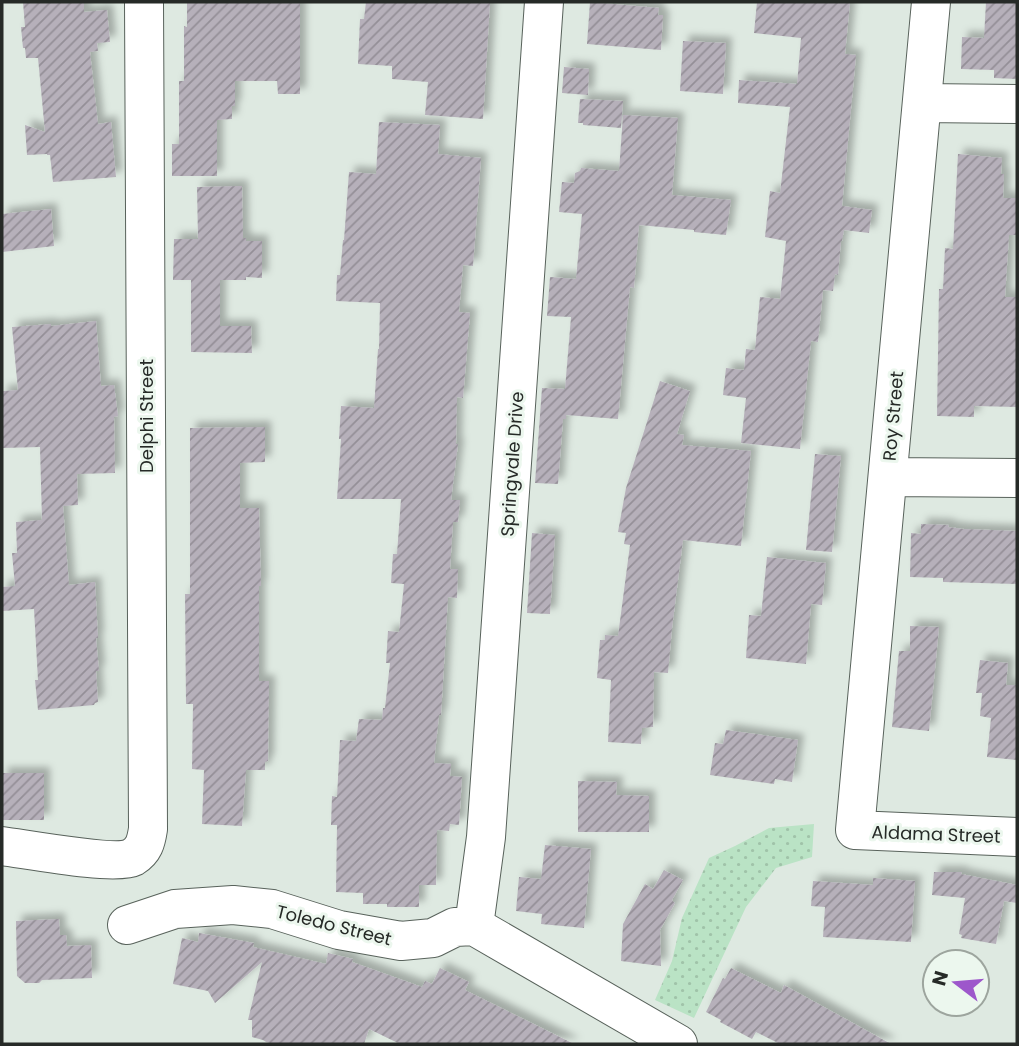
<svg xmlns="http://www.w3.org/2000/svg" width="1019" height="1046" font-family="Poppins,sans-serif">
  <defs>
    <pattern id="grass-dots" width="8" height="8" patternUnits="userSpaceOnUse" patternTransform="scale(1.75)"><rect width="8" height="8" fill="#bae3c5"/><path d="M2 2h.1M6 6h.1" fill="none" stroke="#a0c3a9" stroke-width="1.8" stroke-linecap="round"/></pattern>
    <pattern id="building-hatch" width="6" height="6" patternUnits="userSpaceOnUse" patternTransform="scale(1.75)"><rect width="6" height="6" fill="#b6b0ba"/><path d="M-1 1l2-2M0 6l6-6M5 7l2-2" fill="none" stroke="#948f97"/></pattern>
    <filter id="shadow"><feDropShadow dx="6" dy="-6" stdDeviation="3.5" flood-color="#0004"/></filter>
  </defs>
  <rect width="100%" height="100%" fill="#dee9e1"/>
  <path fill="url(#grass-dots)" d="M814,824L812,857L776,868L746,907L694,1018L655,1000L672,961L682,918L709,858L735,846L769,828Z"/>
  <path fill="url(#building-hatch)" filter="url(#shadow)" d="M23,2H84V12L107,10L110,42L97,43L98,51L90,52L98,124L111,122L116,177L53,182L50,155H47V154L27,155L25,125L45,132L38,58H26L25,48H23L21,27H25Z
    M187,2H300V94H278L277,81H235V106H232V119L217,120V176H172V144H179V81H184V26L187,27Z
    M366,2H490L483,119L425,115L428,82L392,79V66L358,64L360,19H364Z
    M590,2L659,8L658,15H663L661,50L587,44Z
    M757,2H850L845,54L856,55L842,206L872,210L869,233L844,230L842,241H841L838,275L835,274L833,291L823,290L818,342L811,341L800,449L741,443L746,398L723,395L726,368L744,370L746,349L755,350L760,297L780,299L786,241L765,237L770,191L780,193L790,107L738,103L739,80L797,84L801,38L754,33Z
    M986,2H1017V79L994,78V70L961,69L962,37L984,38Z
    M683,41L726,43L723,94L680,91Z
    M564,67L589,69L588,95L562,93Z
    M580,99L623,101L621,128L583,125V123H578Z
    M623,115L678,118L672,195L731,200L726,235L694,232V230L639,225L634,288L630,287L618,419L566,415V419H563L558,484L535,483L542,388L565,389L571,317L547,316L550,277L576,279L582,214L559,212L562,182L574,183L575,173L580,171L581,168L619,171Z
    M379,122L440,125L438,154L481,158L473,266L463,265L459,312L470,313L463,398L457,397L456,444H458L451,500H460L458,522H453L450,569H458L457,598L448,597L441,715H439L434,763L451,764L450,776L462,777L459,825L450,824L449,831L437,830L436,885H419V907H387V904H363V893L336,892L337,825H331L332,796L337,797L340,740L356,741L359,719L382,720L383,708H385L390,663H386L388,631L399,632L404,584L391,583L393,554H397L401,499H337L341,439H339L341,406L374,408L378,349H379L380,303L336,301L337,275H340L343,240H344L349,172L376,174Z
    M958,154L1002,158L1001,174H1004L1003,198H1017V235H1009L1005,297H1017V407L974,406V417L937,416L939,289H943L945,248L953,249Z
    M242,186L243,238H246V241H262V278L246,277V280H220V326H251L252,353L191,352V280H173L174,239H198L197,187Z
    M51,209L54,246L2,252V214Z
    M96,321L101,386L114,385L118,416L114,417L115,473L77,474L78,505L63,506L69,585L95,582L98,638H96L99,671H96L98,702L95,703L94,705L38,710L35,680H38L34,609L2,611V587L15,586L12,553H17L16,522L42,520L40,447L2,448V391L18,390L12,327L51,324V326Z
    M660,381L690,391L677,434L684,435L682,445L751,451L741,546L683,540L672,628L668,673L654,672L653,727L642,728L641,744L608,742L611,680L597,678L600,640H605V635L618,636L630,545L624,544L626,533L618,532L626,488Z
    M265,427V462L240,463V508H259L261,586H259V681H269L268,761L265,762V770H246L242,826L202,824L204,770L192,769L193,704H186L185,594H190V428Z
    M815,454L841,456L832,552L806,550Z
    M921,524L949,525L948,527L964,529L1017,531V584L943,582V578L910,577L911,533L921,534Z
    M532,533L555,535L550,614L527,613Z
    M767,557L826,563L822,605L811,604L806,664L746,658L749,615L761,616Z
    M910,626L939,627L929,731L892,727L899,651H910Z
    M980,660L1008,663L1006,685H1017V760L987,757L991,718L980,716L982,693H976Z
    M726,730L798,740L792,782L775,779L774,784L710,775L715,743L723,744Z
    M2,773H44V820H2Z
    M578,781L617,782L616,795L649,796V832H578Z
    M545,845L591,849L584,928L541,924L542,914L516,911L519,877L541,879Z
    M664,870L683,880L672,900L675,903L660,930L661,966L621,961L623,924L645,884L653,889Z
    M934,872H962L961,874L1017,885V903L1004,901L996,944L961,938L962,935L959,934L965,898L932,895Z
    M873,878L915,881L911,942L823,937L825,907L811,906L813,881L873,885Z
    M59,919L60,935H66L67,946L91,945L92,978L42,980L39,983H25L17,976L16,921Z
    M199,933L254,943L253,947L326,964L328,953L353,959L352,962L422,987L425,981L432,984L440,968L469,982L465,990L574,1044H400L369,1029L364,1044L280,1043L275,1044L266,1042L263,1040L252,1037V1020H248L262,962L215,1003L208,991L173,984L182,938L198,942Z
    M731,968L781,993L784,985L891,1044H780L756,1032L752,1039L720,1022L721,1020L706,1012L723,978L725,979Z"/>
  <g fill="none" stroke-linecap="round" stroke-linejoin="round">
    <g stroke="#58625b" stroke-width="40">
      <path id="minor" d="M931,2L855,830L1017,837
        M922,103L1017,104
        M888,477L1017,478
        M2,846C26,849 116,866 133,857C144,850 146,842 148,829L144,2
        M127,925L175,909L233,905L272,909L339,930L401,941L433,938L455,927L474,926L678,1044
        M474,926L486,837L544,2"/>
    </g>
    <use href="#minor" stroke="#fff" stroke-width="38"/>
  </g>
  <g text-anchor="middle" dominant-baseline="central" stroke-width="6" stroke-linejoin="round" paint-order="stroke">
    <g font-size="18" fill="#262a27" stroke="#ecf7ee">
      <text transform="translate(146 416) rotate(-90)">Delphi Street</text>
      <text transform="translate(893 416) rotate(-85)">Roy Street</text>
      <text transform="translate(512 464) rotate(-86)">Springvale Drive</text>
      <text transform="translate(936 834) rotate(2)">Aldama Street</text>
      <text transform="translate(334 925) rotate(14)">Toledo Street</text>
    </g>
  </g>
  <rect width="1019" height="1046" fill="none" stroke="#262a27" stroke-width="7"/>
  <g transform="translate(956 983) rotate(286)"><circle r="33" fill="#ecf7ee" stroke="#9da59e" stroke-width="2"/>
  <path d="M0-5L12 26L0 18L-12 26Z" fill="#9d57cb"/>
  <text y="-10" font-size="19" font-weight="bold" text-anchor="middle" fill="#262a27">N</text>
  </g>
</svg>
